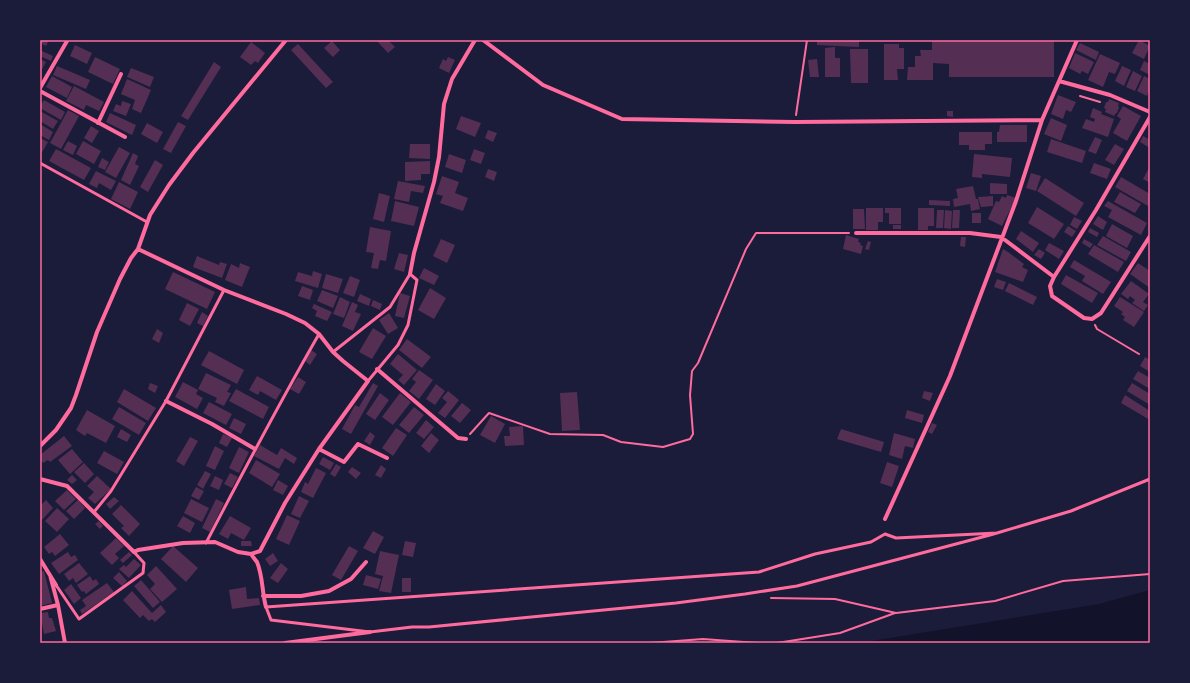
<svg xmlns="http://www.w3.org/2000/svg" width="1190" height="683" font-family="'Sofia Sans Condensed',sans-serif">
  <rect width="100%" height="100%" fill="#1b1b3a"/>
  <path fill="#12122b" d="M1150,590V643H859L1099,604Z"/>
  <path fill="#542f53" d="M40,40H49L46,46L40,43Z
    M376,40H388L395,47L388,53Z
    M817,40H859V47L817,45Z
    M932,40H1054V77H949V64L933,63V80H907L908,67H915V56H921L920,50H932Z
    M1139,40L1150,46L1144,59L1132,53Z
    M332,41L340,50L333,57L324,48Z
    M251,42L265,53L258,63L255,61L251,65L240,57Z
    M1080,43L1099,52L1096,60L1076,50Z
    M298,44L333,82L326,88L291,50Z
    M884,44H899V48H904V69H897L898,80H884Z
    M75,45L92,53L87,64L70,56Z
    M835,47V58H840V77H825V48Z
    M850,49H868V83H851Z
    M40,50L53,56L51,61L40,56Z
    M1075,53L1094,62L1088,74L1082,71L1080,74L1069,68Z
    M1100,54L1120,63L1115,74L1109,72L1103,87L1088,80Z
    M95,57L120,69L113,84L88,72Z
    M448,57L455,60L449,73L439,68L443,59L446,61Z
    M40,59L46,62L41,71H40Z
    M817,59L819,77H810L808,60Z
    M1144,61L1150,64V75L1140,70Z
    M214,62L221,67L188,120L181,116Z
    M57,66L90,80L86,89L53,75Z
    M1122,66L1131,70L1124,86L1115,81Z
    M131,68L154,77L150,87L127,77Z
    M1133,71L1142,76L1135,91L1126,87Z
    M52,76L72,87L67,98L46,87Z
    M1144,76L1150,79V88L1147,96L1137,91Z
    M127,79L151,90L141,113L132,109L135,100L121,94Z
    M74,86L104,102L99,111L86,105L84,110L66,101Z
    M1058,95L1076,102L1071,112L1066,110L1063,119L1051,114Z
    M1109,99L1119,103L1118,106L1119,107L1117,113H1116L1114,116L1105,112L1106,109L1104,108L1106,102H1108Z
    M44,100L65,112L61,120L40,108V106Z
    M122,101L131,104L126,116L113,111L116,104L121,106Z
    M1123,106L1141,116L1127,141L1113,133L1121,119L1117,116Z
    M1093,108L1102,112L1101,114L1114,119L1108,137L1082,128L1086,119L1094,122L1095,119L1090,117Z
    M68,110L79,116L61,149L50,143Z
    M40,111L58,121L53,129L40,121Z
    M947,111H953V117L947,116Z
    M110,113L136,125L132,135L106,122Z
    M461,116L481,123L475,137L456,129Z
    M1051,118L1067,125L1061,141L1044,134Z
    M178,122L186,126L171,153L163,149Z
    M147,123L163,132L157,143L141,134Z
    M40,124L53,132L49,140L40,135Z
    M1000,125H1027V142H997V132H999Z
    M91,126L99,131L92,143L84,138Z
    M488,130L497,133L493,142L485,138Z
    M959,132H992V144H985V150H969V145H959Z
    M1143,136L1149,139L1150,137V148L1140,142Z
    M1095,137L1102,140L1096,154L1088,151Z
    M40,138L48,142L41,154L40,153Z
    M1051,139L1086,151L1082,163L1047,152Z
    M68,141L77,146L73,155L63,150Z
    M83,141L101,151L94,164L76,154Z
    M410,144H430V159L409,158Z
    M1115,144L1124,149L1114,165L1105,160Z
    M119,147L130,153L116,178L105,172Z
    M56,149L91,168L84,180L49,161Z
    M474,149L485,153L481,164L470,160Z
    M133,153L138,156L135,164L139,166L130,185L121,180Z
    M449,154L466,160L462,173L445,167Z
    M974,154L1012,158L1010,177L982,174V178L972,177Z
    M102,158L109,162L105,170L98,167Z
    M155,160L163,165L148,192L140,187Z
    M430,161V174H421V180L405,181V162Z
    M1094,163L1111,169L1107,179L1090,173Z
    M1150,166V183L1143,179Z
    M488,169L497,172L494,181L485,177Z
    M96,171L116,181L111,190L99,183L97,188L89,184Z
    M1031,173L1041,176L1036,191L1026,188Z
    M442,176L459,182L455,193L468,198L463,211L440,203L443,196L436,194Z
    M1121,177L1150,194V203L1148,206L1115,187Z
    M1045,178L1084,203L1076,216L1037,191Z
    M398,181L425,186L423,193L411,191L409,202L394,199Z
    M119,182L138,192L130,209L111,199Z
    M990,183L1007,184V194H990Z
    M973,186L976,199H978L980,209L971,211L970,204L954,207L953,199L958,198L956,189Z
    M1120,192L1141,204L1135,213L1114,202Z
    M379,193L390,196L384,222L373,219Z
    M1007,195L1016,198L1002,226L988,219L996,201L999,202L1002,196L1006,198Z
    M993,196V206L981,207L978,197Z
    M929,200L950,201V206L929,205Z
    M395,201L419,207L414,226L391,221Z
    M1108,201L1147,223L1141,235L1108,217L1112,210L1104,206Z
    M1037,207L1064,224L1054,239L1028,223Z
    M866,208H883V222H878V230H866Z
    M885,208H901V224H889V213H885Z
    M918,208H934V226H928V230H918Z
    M853,209H864L865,229H853Z
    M937,210H944L943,228H936Z
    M945,210L952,211L951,229L944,228Z
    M953,210H960L959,228H952Z
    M972,213H981V223H972Z
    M1098,216L1107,222L1103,230L1093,224Z
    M1074,217L1082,221L1077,229L1070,225Z
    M1112,224L1133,236L1127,248L1106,236Z
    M893,225H901V229H893Z
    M1068,226L1076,231L1072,237L1064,232Z
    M370,227L391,231L386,261L380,260L378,269L371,268L374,253L366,252Z
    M1090,228L1099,233L1097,237L1088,232Z
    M1021,231L1039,243L1033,252L1016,239Z
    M846,235L859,239L858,242L861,243L860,245L863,246L861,254L843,249Z
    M1103,236L1131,252L1126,261L1097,245Z
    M961,237H966L965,247L960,246Z
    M441,239L455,245L447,263L433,256Z
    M1084,239L1093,244L1090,248L1082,243Z
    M868,241L871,242L869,250L865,249Z
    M1049,243L1064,251L1059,259L1045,250Z
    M1094,245L1124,262L1118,272L1088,254Z
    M1003,249L1008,252L1024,264L1022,267L1028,270L1023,282L995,272Z
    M1039,249L1045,253L1041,259L1034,255Z
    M399,253L408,255L404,272L394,269Z
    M197,256L219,265L220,262L227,264L222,278L193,267Z
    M1074,260L1111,282L1103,294L1082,281L1085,276L1070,267Z
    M240,263L250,267L242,287L225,280L231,264L239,268Z
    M1138,263L1150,271V288L1130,274Z
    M424,268L439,276L434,285L419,278Z
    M313,271L322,274L318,288L295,281L298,272L312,276Z
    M173,272L215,292L207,309L165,289Z
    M326,274L343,279L338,293L322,288Z
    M1066,275L1098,293L1092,303L1061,284Z
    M350,276L360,280L354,297L343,293Z
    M997,279L1006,282L1003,290L994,287Z
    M1131,281L1149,294L1143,302L1148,305L1144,311L1132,303L1135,300L1130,296L1128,299L1121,294Z
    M1009,283L1037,297L1033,305L1005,291Z
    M302,286L313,290L310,300L298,296Z
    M430,288L446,298L434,319L418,310Z
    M322,290L338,296L333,308L317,301Z
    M400,293L410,296L404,318L395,316Z
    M360,294L371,299L369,306L357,301Z
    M340,297L350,302L344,318L333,314Z
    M1120,297L1144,312L1134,327L1123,320L1125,317L1121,314L1123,312L1114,306Z
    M373,300L382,304L380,310L371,306Z
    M352,302L358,305L355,312L361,314L353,331L342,326Z
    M187,303L199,309L190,326L179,320Z
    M314,304L332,312L327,321L315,316L317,311L312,308Z
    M202,312L208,316L203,326L197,323Z
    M389,313L398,328L388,334L379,320Z
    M373,328L386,336L372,359L359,352Z
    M157,329L163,333L159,343L152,339Z
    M407,339L431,357L422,368L399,350Z
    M311,350L317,354L310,365L305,361Z
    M209,351L244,370L237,384L201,365Z
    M398,354L417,370L404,385L398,380L403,375L390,364Z
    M1145,357L1150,360V372L1140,366Z
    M419,370L433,380L419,399L409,391L416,382L412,379Z
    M1138,371L1150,378V389L1133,379Z
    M206,373L231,385L227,392L231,393L224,406L215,402L217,398L198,389Z
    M257,376L282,390L276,400L260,391L258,395L249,390Z
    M298,377L306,382L299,394L290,389Z
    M183,382L198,390L196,394L203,398L197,409L175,397Z
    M150,383L158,386L155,393L148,389Z
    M373,383L378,386L351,434L342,429L355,405L359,407Z
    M1132,383L1150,394V405L1127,391Z
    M436,384L445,391L435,405L426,399Z
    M124,389L156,408L148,421L117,402Z
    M236,389L269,407L263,419L229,401Z
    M448,391L459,400L445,418L438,413L447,402L442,398Z
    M924,391L933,393L930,401L922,398Z
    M577,392L580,430L562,431L560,393Z
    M380,393L389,400L375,420L366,414Z
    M400,393L411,402L393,425L382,417Z
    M1125,395L1150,411V420L1121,403Z
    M209,402L232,414L226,425L203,413Z
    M462,403L471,410L460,423L451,416Z
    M119,407L146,423L139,435L112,419Z
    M414,407L424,415L409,433L399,425Z
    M87,410L115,426L106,443L87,433L85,436L76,430Z
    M907,410L924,415L922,423L905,418Z
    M491,416L505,424L495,443L480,435Z
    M234,418L246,424L241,434L229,428Z
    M426,420L434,427L424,439L416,433Z
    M932,423L937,425L932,434L928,432Z
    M523,426L524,445L505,446L504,436H510L509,427Z
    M396,428L407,435L393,456L382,448Z
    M121,429L131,435L127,442L117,437Z
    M841,429L884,442L881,452L837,439Z
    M370,432L375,436L370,445L364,441Z
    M431,433L439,440L429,453L421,446Z
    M894,433L915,439L913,448L905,446L902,459L889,455Z
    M223,434L232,438L227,447L219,443Z
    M64,436L72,446L50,462L48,460L43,463L40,459V455Z
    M190,437L198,441L184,466L176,461Z
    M260,445L277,455L281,448L297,458L294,464L285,458L279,469L254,456Z
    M215,446L224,451L215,470L206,466Z
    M239,447L249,452L239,473L229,468Z
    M72,449L83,462L70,474L58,460Z
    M104,451L124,462L117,474L97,463Z
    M323,457L334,463L330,470L319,464Z
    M256,460L280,474L272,487L249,473Z
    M887,462L899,466L892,487L880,483Z
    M84,463L94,474L85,483L74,472Z
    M336,464L341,467L335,477L330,474Z
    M381,465L386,469L381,478L375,475Z
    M352,467L361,473L356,479L348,472Z
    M316,468L326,473L313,498L301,492L305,482L308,484Z
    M205,471L211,474L203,489L197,485Z
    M230,473L238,477L232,488L224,484Z
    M72,475L77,480L72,484L67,480Z
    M97,476L111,489L95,504L88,498L94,492L87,486Z
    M215,476L223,480L219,490L210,486Z
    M278,480L288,486L283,495L273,490Z
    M196,487L204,491L199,500L191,496Z
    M67,490L76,499L64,510L55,501Z
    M299,496L309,501L300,518L291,514Z
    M114,497L119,501L110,509L106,504Z
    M191,499L209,508L202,522L184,513Z
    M216,499L224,503L210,532L202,528Z
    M46,500L53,508L40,522V506Z
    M78,500L85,508L74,519L66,511Z
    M121,505L140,524L129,536L121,528L124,526L112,514Z
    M57,508L69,519L57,532L45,521Z
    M287,515L300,521L289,545L276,539Z
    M183,516L195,523L190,533L177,526Z
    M230,516L251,528L244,540L231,533L228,539L219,534Z
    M99,521L103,526L100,529L95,524Z
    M373,531L384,537L375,554L363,548Z
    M60,534L69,545L55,556L52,552L49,554L44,547Z
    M116,538L124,546L115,554L119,558L112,565L100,553Z
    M241,541H251L252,546H241Z
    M405,541L416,543L413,557L402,555Z
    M173,546L198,568L186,582L161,559Z
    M349,546L358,551L341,580L332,575Z
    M380,551L399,555L391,593L379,591L383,576L375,574Z
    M68,552L71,557L75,555L78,560L59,574L51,563Z
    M129,552L132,555L123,563L120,560Z
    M273,553L278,561L270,566L265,559Z
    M134,559L141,565L129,578L119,569L124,565L126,567Z
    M79,563L88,574L76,583L73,578L69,581L64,574Z
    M281,563L288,569L278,583L270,578Z
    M156,566L177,589L162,602L150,589L155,584L147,575Z
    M44,571L52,603L40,606V572Z
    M119,572L127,581L122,586L113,578Z
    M366,575L381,579L378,589L363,585Z
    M90,576L93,581L96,579L99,584L86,594L84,591L82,592L77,585Z
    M402,578H411V592H402Z
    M141,580L160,602L153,608L134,586Z
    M107,583L114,592L82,614L80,610L86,606L82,600Z
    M71,584L81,598L74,604L64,590Z
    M246,587L247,599L259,598L260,605L232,609L229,590Z
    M132,591L152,613L161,605L166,612L155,622L152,619L149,621L143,615L140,618L123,600Z
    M48,612L49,618H52L56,631L44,634L40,613Z"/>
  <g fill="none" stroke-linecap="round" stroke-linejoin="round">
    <path stroke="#ff6b9d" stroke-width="2" d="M1080,96L1100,102
      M796,115L807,40
      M1095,325L1097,329L1139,354
      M470,434L489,413L550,434L603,435L621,442L663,447L690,439L693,434L690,395L692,371L698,363L746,249L756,233H849
      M771,598L835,599L896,613L995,601L1063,581L1150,574
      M650,643L703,639L757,643
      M777,643L840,633L895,613"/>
    <path stroke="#ff6b9d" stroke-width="3" d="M40,163L147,222
      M333,352L390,307L410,274L417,280L408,325L398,345L368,381
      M94,512L111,491L166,401L224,290
      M997,533L896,538L885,534L871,542L815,554L759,572L266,607L271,620L370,632L412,627H429L676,603L745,594L797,586L990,535L997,533L1071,511L1150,479
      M206,543C243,472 280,402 319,334
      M56,585L79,619L143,573L144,563L134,552"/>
    <path stroke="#ff6b9d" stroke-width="4" d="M483,40L543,85L622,119L795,122L1042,120
      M1059,81L1110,95L1150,112
      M40,88L67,41
      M40,91L125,137
      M1150,117L1096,210L1054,277L1050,286L1052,296L1084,318L1092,319L1101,313L1150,236
      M98,123L121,74
      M856,233H970L1001,237L1054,277
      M138,249L150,215L169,185L193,153L286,40
      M410,274L414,253L434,182L439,157L444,104L452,79L475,40
      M377,369L458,438L466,439
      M166,401L212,424L255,449
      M40,446L56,430L71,408L76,395L97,332L120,279L131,258L138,249L224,290L286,314L305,323L319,334L333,352L343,361L368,381L319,449L285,503L260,551L251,554L238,552L215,542L183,543L138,550L134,552L67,486L40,479
      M319,449L344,462L358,444L387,458
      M885,519L950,376L1016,201L1042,120L1077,40
      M251,554C253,557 255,560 257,562C263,576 262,593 266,607
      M40,559L56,585
      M50,575L58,605L65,643
      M263,596H301L329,591L351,579L366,562
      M40,609L58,605
      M285,643L370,632"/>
  </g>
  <rect width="1190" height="683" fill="none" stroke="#1b1b3a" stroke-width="82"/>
  <rect x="41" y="41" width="1108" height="601" fill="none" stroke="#ff6b9d" stroke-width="1.5"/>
</svg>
